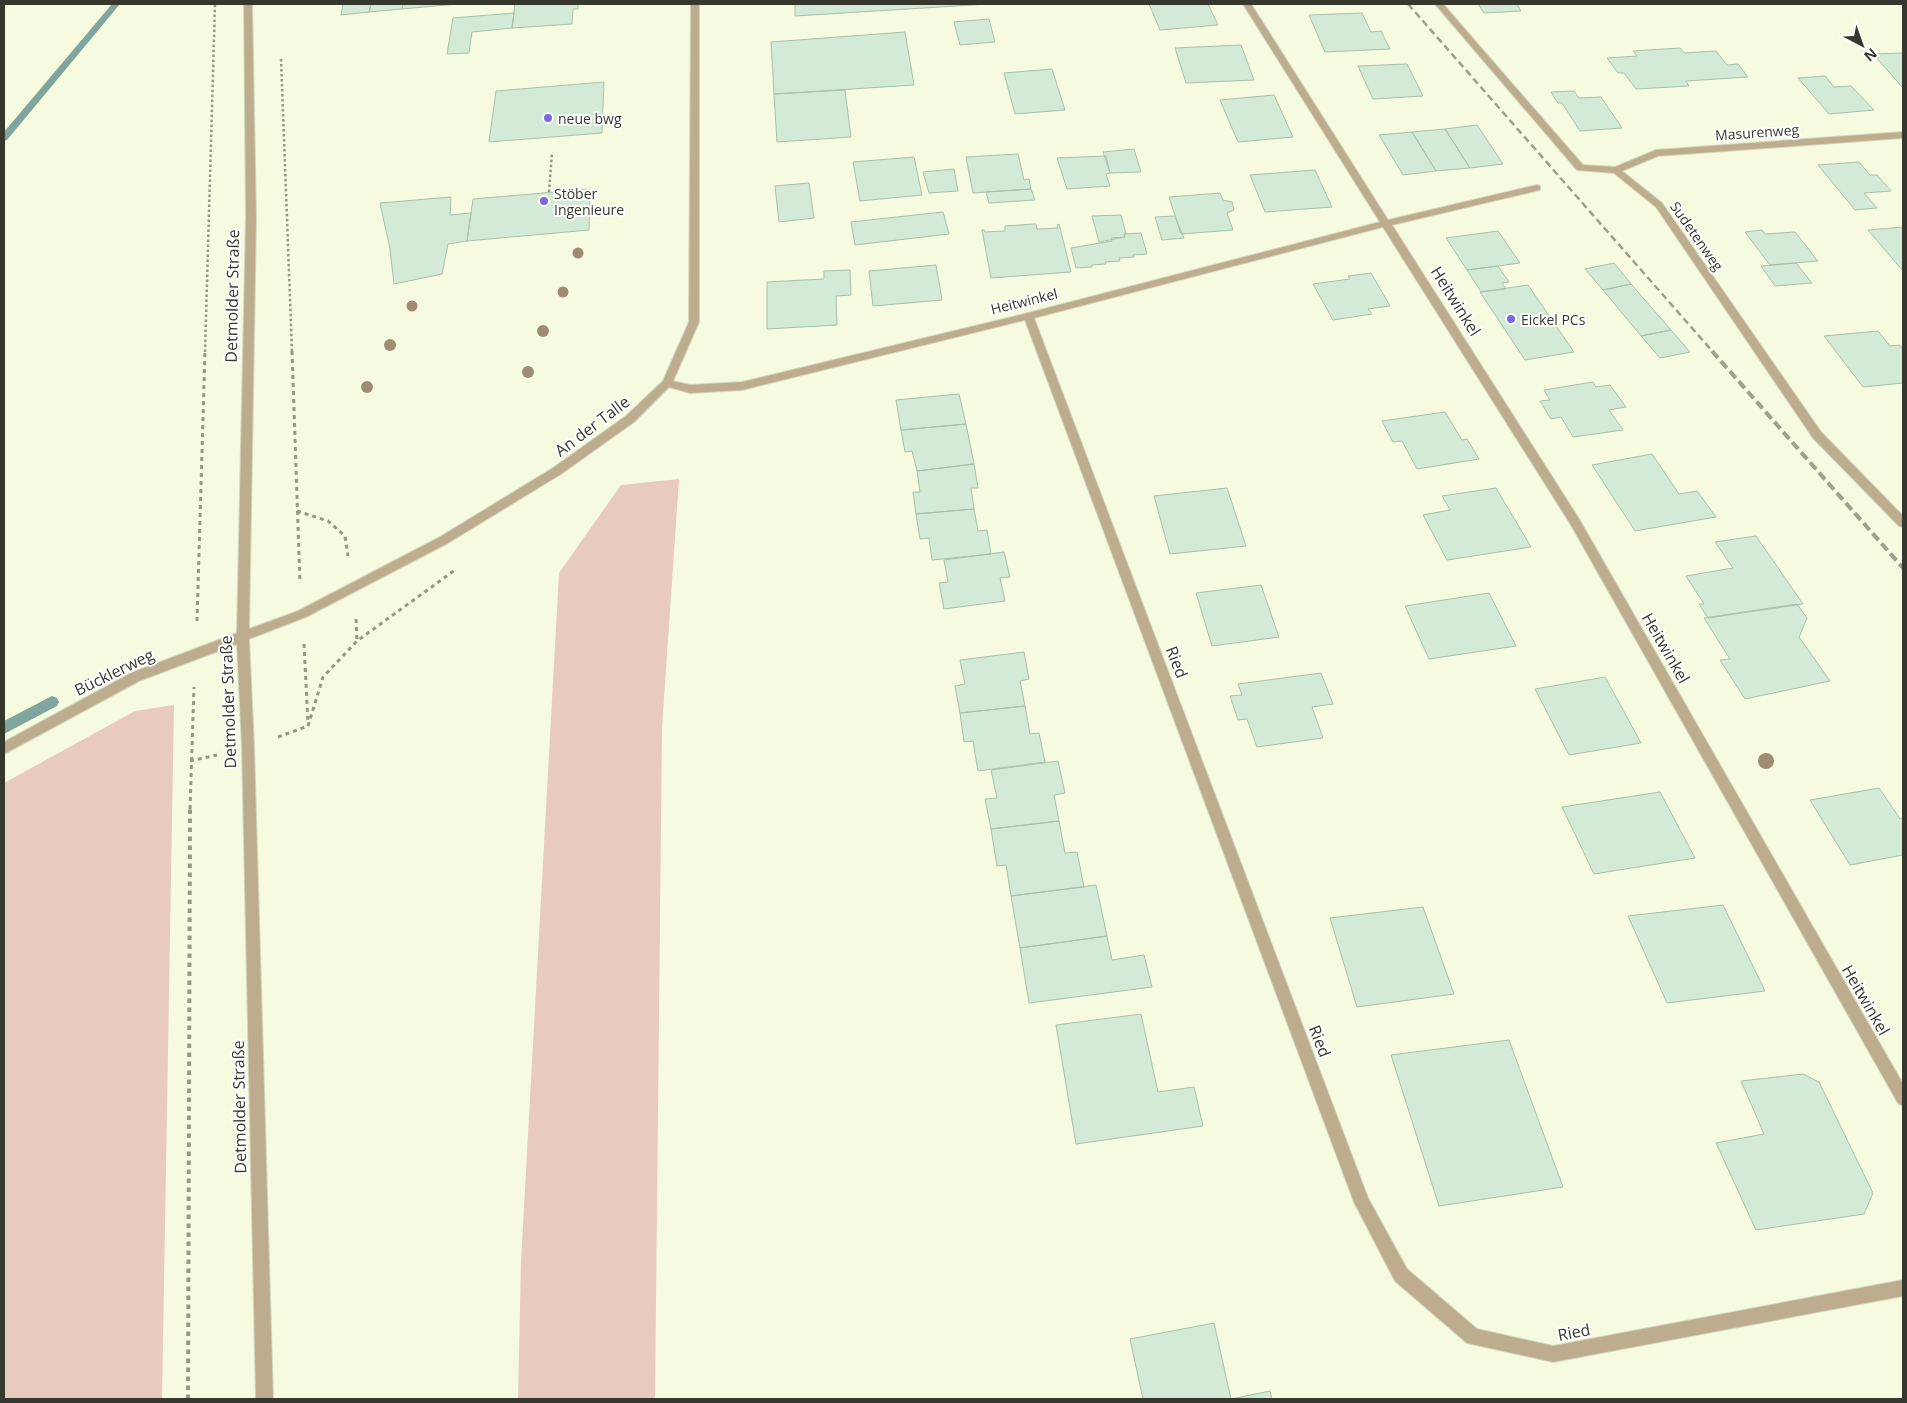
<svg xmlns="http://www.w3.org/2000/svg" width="1907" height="1403" font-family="'Open Sans',sans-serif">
  <rect width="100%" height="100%" fill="#f6fbdf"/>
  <path fill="#e8cbbd" d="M679,479L662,728L655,1399H518L521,1261L559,573L621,485Z
    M174,705L162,1399H4V783L135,711Z"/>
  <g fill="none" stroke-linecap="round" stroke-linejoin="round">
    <path fill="#80a49e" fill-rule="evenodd" d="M112,4H120L7,140L4,141V132Z
      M52,696L57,698L59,702L57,706L4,734V721Z"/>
  </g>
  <path fill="#d2ead6" stroke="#a9c0ac" d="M343,4H371L369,12L341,15Z
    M371,4H403L402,9L369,12Z
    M403,4H457L402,9Z
    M515,4H578V9H573L572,24L512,28Z
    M795,4H988L795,16Z
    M1149,4H1208L1218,25L1160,30Z
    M1478,4H1517L1521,11L1484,13Z
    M514,13L512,28L472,32L469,53L447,54L453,18Z
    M1362,13L1371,32L1381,31L1390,49L1325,52L1309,15Z
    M989,19L995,42L960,45L954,22Z
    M905,32L914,85L774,94L771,42Z
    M1241,45L1254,80L1186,83L1175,48Z
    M1680,48L1684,53L1716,51L1727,65L1738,64L1748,77L1686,81L1689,86L1636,89L1624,73H1618L1607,58L1637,56L1633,51Z
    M1903,53V88L1873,54Z
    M1407,64L1423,96L1373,99L1358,66Z
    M1052,69L1065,110L1015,114L1004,73Z
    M1825,76L1834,87L1851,86L1874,110L1829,114L1798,78Z
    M604,82L602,133L489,142L496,91Z
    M845,90L851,137L777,142L774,94Z
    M1574,91L1579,98L1601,97L1622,128L1580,131L1562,103H1558L1551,92Z
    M1274,95L1293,137L1238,142L1220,100Z
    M1477,125L1503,164L1470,168L1445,129Z
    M1445,129L1470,168L1436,171L1412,132Z
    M1412,132L1436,171L1403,175L1379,135Z
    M1134,149L1141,172L1110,173L1103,152Z
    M1018,154L1024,180L1029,179L1031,189L973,193L966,157Z
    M1106,156L1110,173L1106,174L1110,186L1067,189L1057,158Z
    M914,157L922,195L860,201L853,162Z
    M1859,162L1870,175H1877L1891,191L1864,193L1877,208L1855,210L1818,165Z
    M954,169L958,191L929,193L923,172Z
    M1315,170L1332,207L1265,212L1250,175Z
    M809,183L814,218L779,222L775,186Z
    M590,189L589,230L467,241L473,199Z
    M1031,189L1035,200L989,203L986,192Z
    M1220,193L1223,200L1232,202L1234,210L1227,213L1233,230L1181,234L1169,197Z
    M451,197L450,215L471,213L467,241L448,244L442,274L394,284L390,249L380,203Z
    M943,212L949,234L855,245L851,222Z
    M1121,215L1126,234H1124L1125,237L1099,242L1092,216Z
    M1175,216L1184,238L1162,240L1155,217Z
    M1034,224H1036L1037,229L1058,228L1057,225L1059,224L1071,272L991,278L982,230H984L985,232L1005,231V226Z
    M1903,227V271L1868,230Z
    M1762,230L1765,234L1795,232L1818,261L1770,265L1745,232Z
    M1498,231L1520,263L1467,270L1446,238Z
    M1141,233L1147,254L1133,255L1134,257L1119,258L1120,261L1105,262L1106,264L1092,265V267L1076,268L1071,248L1112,241L1111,238L1125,237L1124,234Z
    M1614,263L1631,284L1603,290L1585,269Z
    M1796,263L1812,283L1775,286L1761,266Z
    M936,265L942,300L873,306L869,271Z
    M1498,266L1509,282L1502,283L1506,289L1481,292L1467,270Z
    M850,270L851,295L836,296L837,325L767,329V282L824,279V271Z
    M1371,273L1390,306L1368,309L1372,314L1333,320L1313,284L1350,279L1348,276Z
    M1631,284L1671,330L1641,336L1603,290Z
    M1528,285L1574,352L1525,360L1480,292Z
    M1671,330L1690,352L1660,358L1641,336Z
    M1878,331L1890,346L1900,345L1903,349V383L1863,387L1824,336Z
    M1593,382L1596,387L1610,385L1626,407L1609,410L1623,430L1573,437L1561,417L1551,419L1540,401L1550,400L1544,390Z
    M959,394L966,424L901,430L896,400Z
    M1445,412L1462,440L1467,439L1479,459L1417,469L1402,441L1393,442L1382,421Z
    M966,424L974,464L917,471L912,451L905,452L901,430Z
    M1652,454L1679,494L1697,491L1716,517L1635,531L1592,465Z
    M974,464L978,488H971L974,509L916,514L913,492H920L917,471Z
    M1227,488L1246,546L1170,554L1154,496Z
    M1496,488L1531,547L1447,560L1423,515L1450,510L1442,496Z
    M974,509L978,531L987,530L991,554L932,560L929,538L920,539L916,514Z
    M1756,536L1803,604L1708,618L1699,604H1704L1686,576L1733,568L1715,542Z
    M1004,552L1010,577L1000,578L1005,601L944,609L939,583L948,582L944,560Z
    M1261,585L1279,637L1212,646L1196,593Z
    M1489,593L1516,646L1429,659L1405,606Z
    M1797,604L1807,618L1799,637L1830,681L1745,699L1720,660L1730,659L1704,618Z
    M1024,652L1029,679L1020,681L1025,706L960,713L955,686L965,684L960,660Z
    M1321,673L1333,704L1312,707L1323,738L1257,747L1247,719L1238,720L1230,696L1242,695L1238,684Z
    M1605,677L1641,743L1569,755L1535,689Z
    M1025,706L1030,734L1039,733L1045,762L978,771L973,741L964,742L960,713Z
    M1058,761L1065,793L1054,795L1059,821L991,829L985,799L997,798L991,770Z
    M1879,788L1900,819L1903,818V855L1850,865L1810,800Z
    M1660,792L1695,858L1594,874L1562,807Z
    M1059,821L1065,853L1077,852L1084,887L1011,896L1006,865L997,866L991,829Z
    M1096,885L1107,936L1020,948L1011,896Z
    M1723,905L1765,991L1667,1003L1628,916Z
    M1423,907L1454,994L1357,1007L1330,918Z
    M1107,936L1112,960L1144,955L1152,987L1029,1003L1020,948Z
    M1141,1014L1158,1092L1194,1087L1203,1126L1076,1144L1056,1025Z
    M1509,1040L1563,1187L1439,1206L1391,1055Z
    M1803,1074L1819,1082L1873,1193L1864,1214L1756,1230L1716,1143L1764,1134L1741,1081Z
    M1214,1323L1231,1399L1270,1391L1272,1399H1143L1130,1339Z"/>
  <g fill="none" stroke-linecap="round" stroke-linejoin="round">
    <g stroke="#d3d8bf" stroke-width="2">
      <path id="minor" d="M244,4H252L256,217L249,629L298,611L440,537L553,468L626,416L663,381L689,322L691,4H699V322L673,381L690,385L742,382L1028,313L1380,222L1243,4H1251L1388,220L1537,185L1540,186V190L1392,225L1579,519L1903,1084V1106L1898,1103L1571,525L1383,227L1034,318L1368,1198L1407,1269L1477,1329L1553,1346L1903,1280V1296L1553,1362L1467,1343L1395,1281L1354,1202L1025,320L742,390L690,393L669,387L634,422L561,474L448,543L306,617L249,639L254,747L273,1399H256L242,747L237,644L139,681L4,754V742L131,673L237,633L246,217Z
        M1435,4H1443L1583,165L1615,167L1656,150L1903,132V138L1658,156L1622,171L1662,203L1821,432L1903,516V527L1899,526L1813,438L1656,207L1614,173L1577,170Z"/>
    </g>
    <path stroke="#959885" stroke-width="2.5" stroke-dasharray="2.5 2.5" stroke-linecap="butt" d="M281,59L292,352
      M549,192L552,152
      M205,352L215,4"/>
    <path stroke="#959885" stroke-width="3" stroke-dasharray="4 4" stroke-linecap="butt" d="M292,351L300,583
      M297,511L328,521L345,536L348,556
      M356,619L357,641
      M197,621L205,351
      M304,644L308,723
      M308,726L323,677L357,641L455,570
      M278,737L308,726
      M190,761L217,755
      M190,809L194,687"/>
    <path stroke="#959885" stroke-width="4" stroke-dasharray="4.5 4.5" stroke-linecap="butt" d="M188,1399L190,808"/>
    <use href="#minor" fill="#bdac8e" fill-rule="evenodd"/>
    <path stroke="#9ca08c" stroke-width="2.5" stroke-dasharray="7 4" stroke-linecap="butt" d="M1408,4L1713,352"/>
    <path stroke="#9ca08c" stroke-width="4" stroke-dasharray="9 4.5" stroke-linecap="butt" d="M1712,351L1903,568"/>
  </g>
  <g fill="#a18c73">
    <circle cx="578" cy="253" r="5.5"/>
    <circle cx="563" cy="292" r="5.5"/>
    <circle cx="412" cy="306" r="5.5"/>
    <circle cx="543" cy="331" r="6"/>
    <circle cx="390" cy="345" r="6"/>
    <circle cx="528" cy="372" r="6"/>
    <circle cx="367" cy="387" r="6"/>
    <circle cx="1766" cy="761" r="8"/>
  </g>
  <g fill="#7a67e2" stroke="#fff" stroke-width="2">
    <circle cx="548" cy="118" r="5"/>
    <circle cx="544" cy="201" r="5"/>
    <circle cx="1511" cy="319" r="5"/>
  </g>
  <g text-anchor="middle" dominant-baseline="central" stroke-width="4" stroke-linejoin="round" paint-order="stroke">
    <g font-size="14" fill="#36372d" stroke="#fff" text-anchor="start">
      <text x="558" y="118">neue bwg</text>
      <text x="554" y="193">Stöber<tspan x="554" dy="16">Ingenieure</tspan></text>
      <text x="1521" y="319">Eickel PCs</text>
    </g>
    <g font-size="14" fill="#36372d" stroke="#fff">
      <text transform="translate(1757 132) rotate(-4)">Masurenweg</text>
      <text transform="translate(1697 236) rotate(55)">Sudetenweg</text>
      <text transform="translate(1024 301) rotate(-14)">Heitwinkel</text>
    </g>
    <g font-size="16" fill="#36372d" stroke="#fff">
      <text transform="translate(232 296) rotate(-89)">Detmolder Straße</text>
      <text transform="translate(1456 301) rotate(58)">Heitwinkel</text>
      <text transform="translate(592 426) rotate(-37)">An der Talle</text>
      <text transform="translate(1666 648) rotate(60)">Heitwinkel</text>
      <text transform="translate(1177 662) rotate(69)">Ried</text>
      <text transform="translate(114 672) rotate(-26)">Bücklerweg</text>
      <text transform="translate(228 702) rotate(-92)">Detmolder Straße</text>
      <text transform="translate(1866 1000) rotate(60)">Heitwinkel</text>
      <text transform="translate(1320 1041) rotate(69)">Ried</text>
      <text transform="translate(239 1107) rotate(-91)">Detmolder Straße</text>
      <text transform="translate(1574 1332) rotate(-11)">Ried</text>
    </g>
  </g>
  <rect width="1907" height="1403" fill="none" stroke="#36372d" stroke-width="10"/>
  <g transform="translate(1862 45) rotate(139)" stroke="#ffffff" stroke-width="4" paint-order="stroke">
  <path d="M0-4L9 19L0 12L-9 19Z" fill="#36372d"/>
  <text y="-8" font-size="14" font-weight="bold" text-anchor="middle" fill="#36372d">N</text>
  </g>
</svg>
